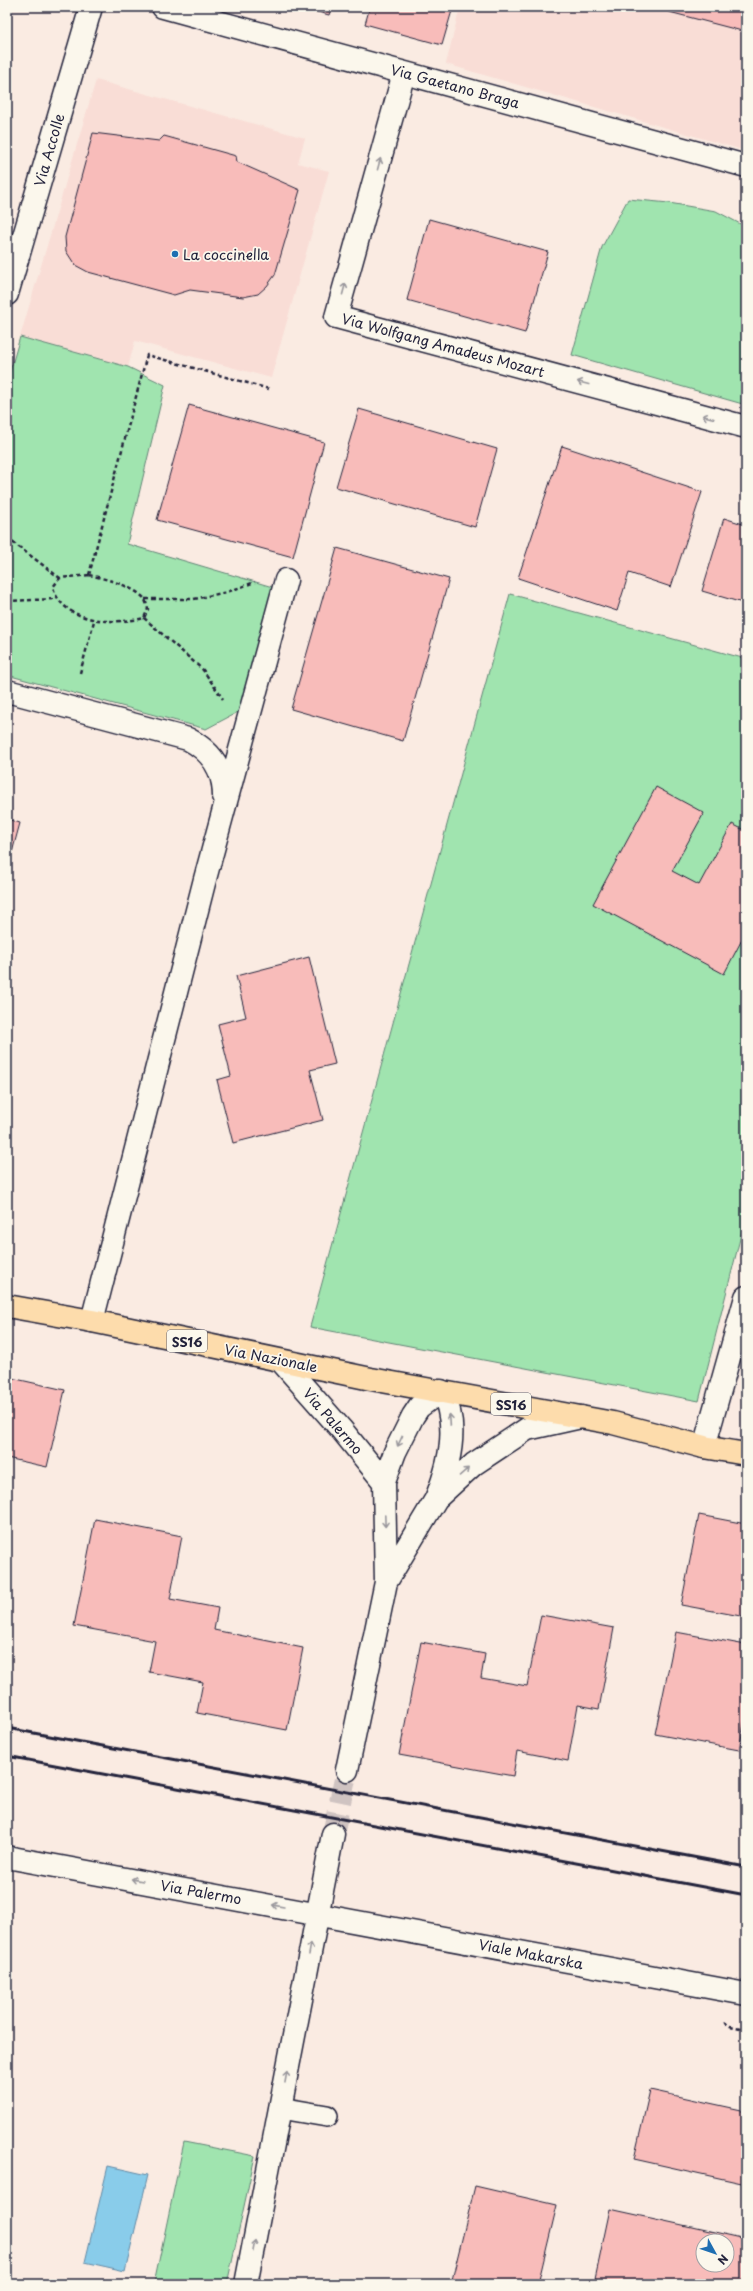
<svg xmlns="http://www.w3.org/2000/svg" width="753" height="2291" font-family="'Playpen Sans',sans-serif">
  <rect width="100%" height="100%" fill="#faebe2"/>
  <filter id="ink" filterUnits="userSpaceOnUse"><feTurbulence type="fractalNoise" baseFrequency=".025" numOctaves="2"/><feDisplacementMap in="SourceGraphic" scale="8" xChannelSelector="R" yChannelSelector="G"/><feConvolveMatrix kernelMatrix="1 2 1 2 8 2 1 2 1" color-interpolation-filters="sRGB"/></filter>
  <g filter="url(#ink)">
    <path fill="#f9ddd6" d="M460,7H746V151L446,64Z
      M96,80L305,138L298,163L329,171L271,378L135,341L128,367L20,337Z"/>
    <path fill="#a0e4af" stroke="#618375" d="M628,199L669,203L716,211L746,227V405L572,355L602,247Z
      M20,337L128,367L165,385L127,544L276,588L240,711L206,729L7,675V382Z
      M510,594L746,659V1215L699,1401L310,1327Z
      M184,2142L255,2156L227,2284H154Z"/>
    <path fill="#89ccea" stroke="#6088a4" d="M108,2166L148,2175L125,2271L85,2262Z"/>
    <path fill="#f8bcba" stroke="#22223b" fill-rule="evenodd" d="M299,7H332L329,15Z
      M370,7H453L442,45L365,24Z
      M650,7H746V32Z
      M93,133L159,141L164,136L236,156L237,162L300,190L275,275L267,286L258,294L243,297L190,290L174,295L88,272L75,265L66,251L65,237Z
      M429,219L548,252L525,333L407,300Z
      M189,405L324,442L293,557L157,520Z
      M359,409L497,449L475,527L336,487Z
      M562,446L702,492L671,587L629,573L617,611L518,578Z
      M724,518L746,525V604L702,591Z
      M337,548L449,579L403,741L291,709Z
      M656,787L704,813L672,871L699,885L732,824L746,831V932L724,974L593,904Z
      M7,819L20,823L7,871Z
      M309,957L335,1064L310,1070L323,1120L233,1143L217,1080L231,1076L218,1024L246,1017L236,976Z
      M7,1377L65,1390L47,1467L7,1458Z
      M699,1515L746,1524V1617L681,1605Z
      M95,1519L182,1536L170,1599L218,1608L214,1630L303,1648L287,1730L197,1713L203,1682L149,1672L155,1641L74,1626Z
      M541,1615L614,1628L599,1709L578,1705L568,1761L517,1751L513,1776L399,1755L421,1642L485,1654L481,1678L527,1686Z
      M676,1632L746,1645V1713L739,1750L655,1734Z
      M650,2090L746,2111V2184L634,2159Z
      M475,2186L557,2205L538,2284H451Z
      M610,2209L746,2239V2284H594ZM703,2241H727V2265H703Z"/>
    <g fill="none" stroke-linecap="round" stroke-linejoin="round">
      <path stroke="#cfc3c1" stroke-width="22" stroke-dasharray="22 11" stroke-linecap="butt" d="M333,1834L347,1770"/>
      <g stroke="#22223b" stroke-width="24">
        <path id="service" d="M280,2108L327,2116"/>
      </g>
      <g stroke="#22223b" stroke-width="25">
        <path id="minor" d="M163,7L746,166
          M404,73L336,317L746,427
          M7,294L91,7
          M7,691L188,739C211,751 224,769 224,796
          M92,1321L205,879L286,580
          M281,1361L341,1429L384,1482
          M704,1447L746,1297
          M438,1497L474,1464L527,1429L581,1417
          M347,1770L386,1582L384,1482L395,1452L413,1416L419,1407L441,1391C444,1397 448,1404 449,1411C456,1439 446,1474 436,1499L386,1582
          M7,1857L746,1994
          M246,2284L333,1834"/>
      </g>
      <g stroke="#22223b" stroke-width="25">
        <path id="primary" d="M7,1306L92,1321L371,1379L613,1423L704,1447L746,1454"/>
      </g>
      <path stroke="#22223b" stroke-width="2.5" stroke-dasharray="4 3" stroke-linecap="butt" d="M7,538L60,578
        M89,575L147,355L269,389
        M89,575C106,579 131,585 144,598C146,601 147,606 148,609L144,618C114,625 62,623 53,587L60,578Z
        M145,599H194L227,592L255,582
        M7,601L56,599
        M144,618L203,670L223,699
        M80,673L94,621
        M724,2022L730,2026L746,2029"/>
      <use href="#service" stroke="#fbf7ec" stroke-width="21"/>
      <use href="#minor" stroke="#fbf7ec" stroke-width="22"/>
      <use href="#primary" stroke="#fddcac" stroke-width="22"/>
      <path stroke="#22223b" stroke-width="3" d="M7,1728L746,1867
        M7,1756L746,1895"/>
    </g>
    <defs><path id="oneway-shaft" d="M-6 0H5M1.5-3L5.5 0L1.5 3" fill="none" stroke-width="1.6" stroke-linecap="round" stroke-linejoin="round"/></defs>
    <g stroke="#99979c">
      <use href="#oneway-shaft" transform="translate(379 164) rotate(-75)"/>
      <use href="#oneway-shaft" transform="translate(344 289) rotate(-75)"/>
      <use href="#oneway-shaft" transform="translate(583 383) rotate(-165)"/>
      <use href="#oneway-shaft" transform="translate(708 417) rotate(-165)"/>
      <use href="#oneway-shaft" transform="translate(450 1420) rotate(-94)"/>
      <use href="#oneway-shaft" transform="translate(400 1441) rotate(115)"/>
      <use href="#oneway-shaft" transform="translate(464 1472) rotate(-41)"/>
      <use href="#oneway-shaft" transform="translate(385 1521) rotate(88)"/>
      <use href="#oneway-shaft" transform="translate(137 1880) rotate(-170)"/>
      <use href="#oneway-shaft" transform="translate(278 1906) rotate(-170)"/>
      <use href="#oneway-shaft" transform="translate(310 1949) rotate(-80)"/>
      <use href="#oneway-shaft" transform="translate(286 2077) rotate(-80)"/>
      <use href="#oneway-shaft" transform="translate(254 2246) rotate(-79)"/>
    </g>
  </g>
  <circle fill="#1f6fb2" stroke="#fbf7ec" stroke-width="1.5" cx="175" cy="254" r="4"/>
  <g text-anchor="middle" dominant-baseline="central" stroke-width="3.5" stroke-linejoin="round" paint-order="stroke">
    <g fill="#fbf7ec" stroke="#636270" stroke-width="1">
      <rect x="167" y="1330" width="40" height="22" rx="3"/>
      <rect x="491" y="1393" width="40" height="22" rx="3"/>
    </g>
    <g font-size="13" font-weight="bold" fill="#22223b">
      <text x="187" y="1341">SS16</text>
      <text x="511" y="1404">SS16</text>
    </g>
    <g font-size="14" fill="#22223b" stroke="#fbf7ec">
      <text transform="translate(455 86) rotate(15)">Via Gaetano Braga</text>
      <text transform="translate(49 150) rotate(-74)">Via Accolle</text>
      <text transform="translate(443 345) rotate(15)">Via Wolfgang Amadeus Mozart</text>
      <text transform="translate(271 1358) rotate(11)">Via Nazionale</text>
      <text transform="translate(333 1421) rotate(49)">Via Palermo</text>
      <text transform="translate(201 1892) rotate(10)">Via Palermo</text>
      <text transform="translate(531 1954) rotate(11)">Viale Makarska</text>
    </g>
    <g font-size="14" fill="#22223b" stroke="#fbf7ec" text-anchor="start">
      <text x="183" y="254">La coccinella</text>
    </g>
  </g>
  <rect width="753" height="2291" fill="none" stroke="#fbf7ec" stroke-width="24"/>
  <rect x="12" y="12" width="729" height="2267" fill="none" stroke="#22223b" stroke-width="1.5" filter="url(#ink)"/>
  <g transform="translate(715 2253) rotate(130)"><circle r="19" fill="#fbf7ec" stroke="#a4a2a5"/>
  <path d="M0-3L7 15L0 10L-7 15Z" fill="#1f6fb2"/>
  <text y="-6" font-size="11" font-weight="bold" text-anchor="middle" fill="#22223b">N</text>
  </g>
</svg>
